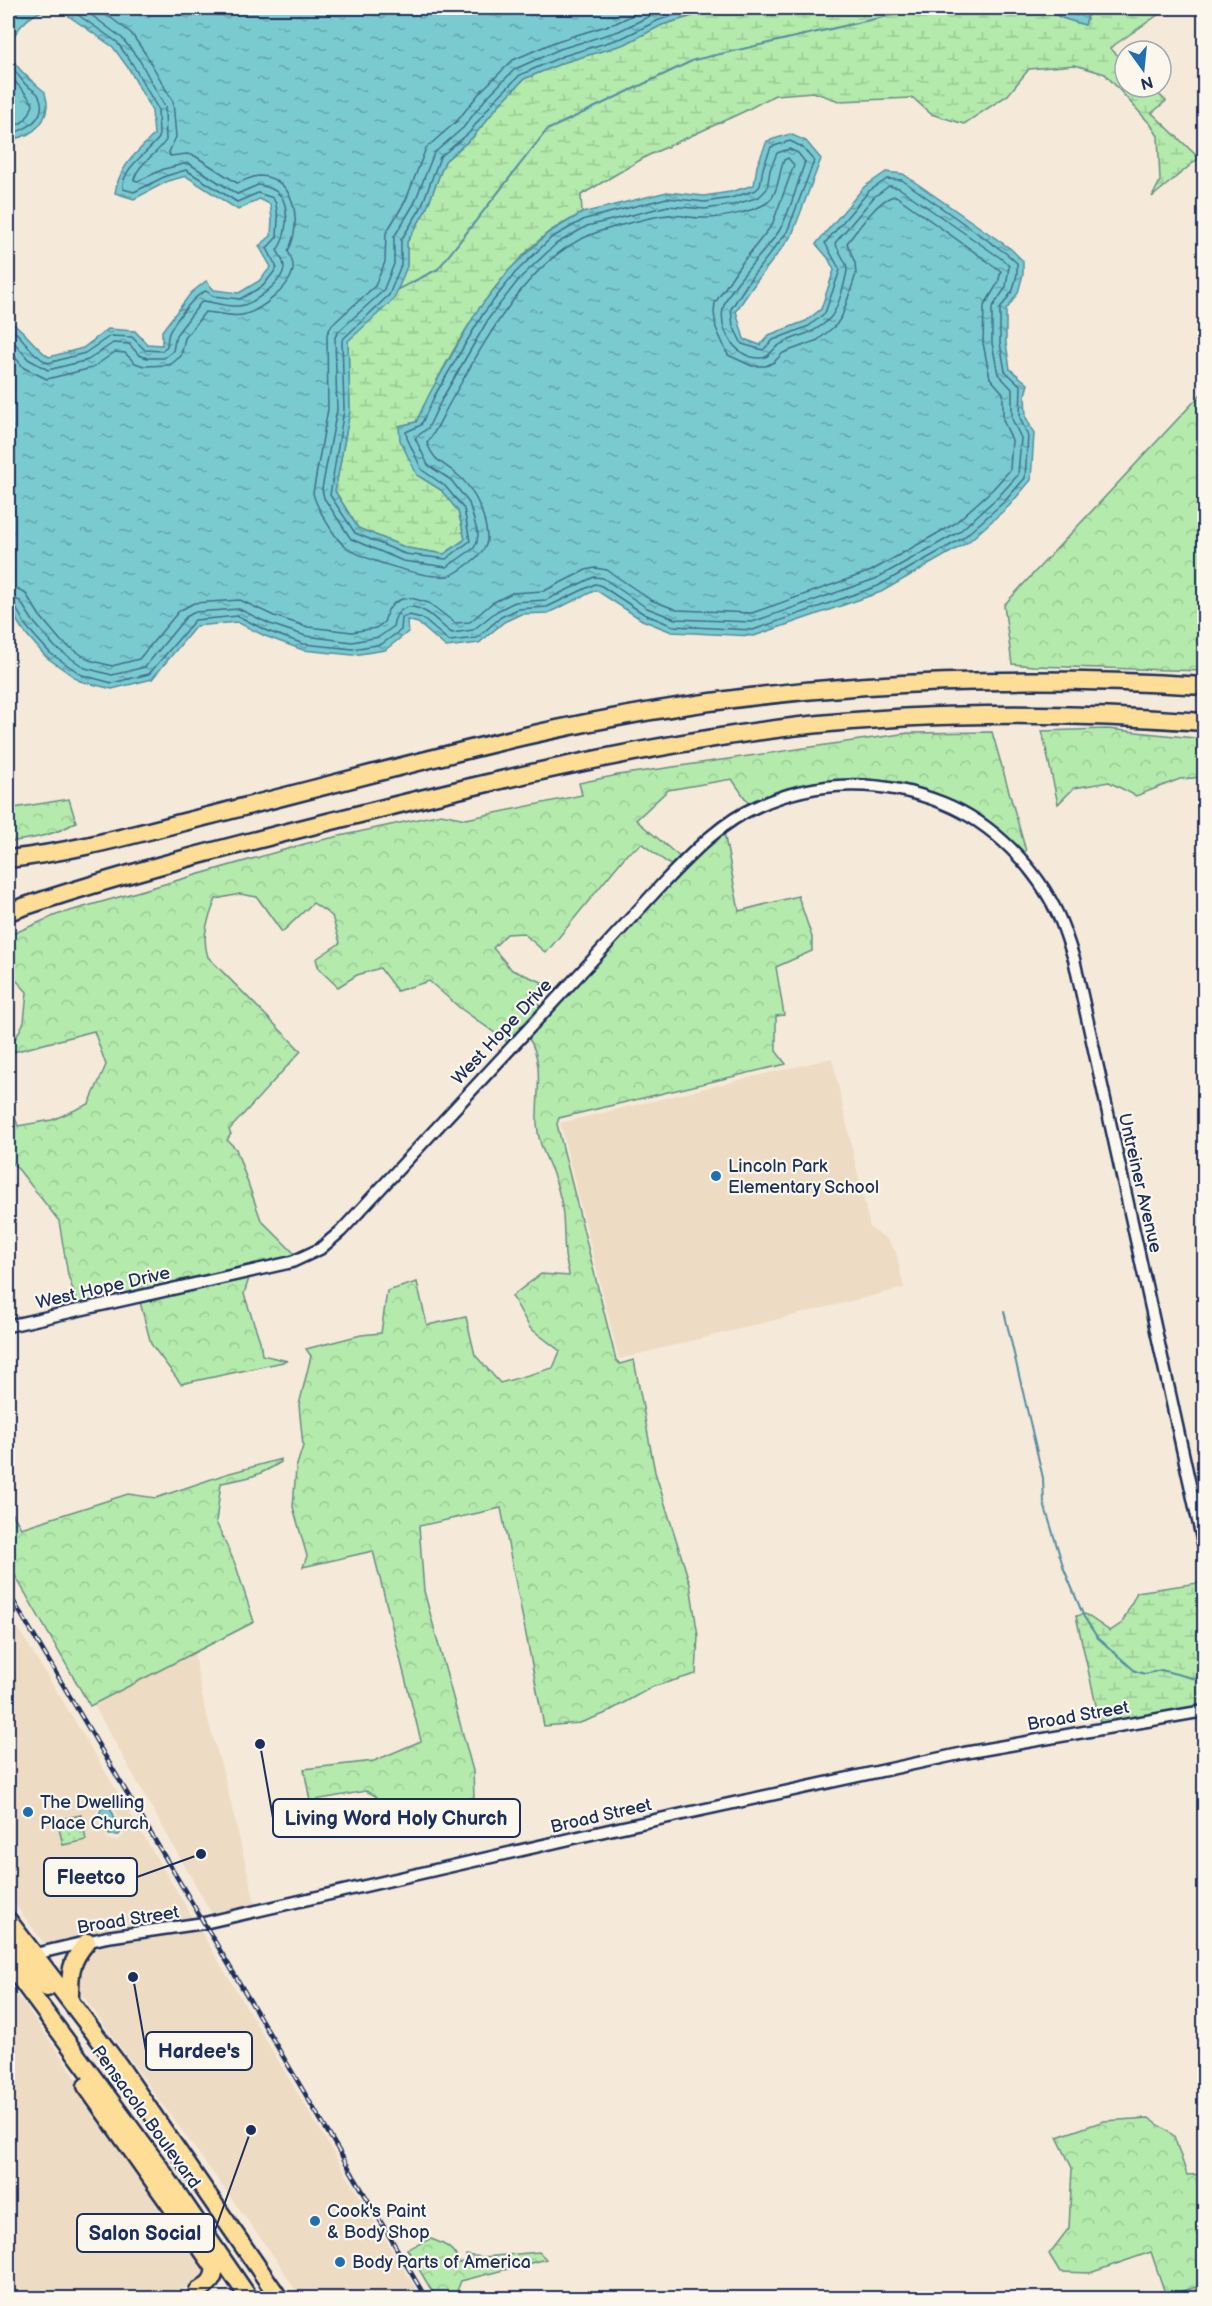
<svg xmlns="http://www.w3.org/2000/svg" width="1212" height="2306" font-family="'Balsamiq Sans',sans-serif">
  <defs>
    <pattern id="forest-crowns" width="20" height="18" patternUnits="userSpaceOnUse" patternTransform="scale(1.5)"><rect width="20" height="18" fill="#b4eaac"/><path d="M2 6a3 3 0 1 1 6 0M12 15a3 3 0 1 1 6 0" fill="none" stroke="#9ac996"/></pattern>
    <pattern id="wetland-marsh" width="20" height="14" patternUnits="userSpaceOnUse" patternTransform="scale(1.5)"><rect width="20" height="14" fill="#b4eaac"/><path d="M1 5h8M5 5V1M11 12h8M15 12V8" fill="none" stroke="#9ac996"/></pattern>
    <pattern id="park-dots" width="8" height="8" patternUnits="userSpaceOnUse" patternTransform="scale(1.5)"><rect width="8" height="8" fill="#b4eaac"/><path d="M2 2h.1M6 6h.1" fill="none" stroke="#9ac996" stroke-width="1.8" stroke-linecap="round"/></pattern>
    <pattern id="water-ripples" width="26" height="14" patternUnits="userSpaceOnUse" patternTransform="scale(1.5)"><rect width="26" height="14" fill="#7acbd0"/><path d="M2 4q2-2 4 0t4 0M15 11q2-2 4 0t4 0" fill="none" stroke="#63a5ac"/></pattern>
  </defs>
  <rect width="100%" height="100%" fill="#f5ead9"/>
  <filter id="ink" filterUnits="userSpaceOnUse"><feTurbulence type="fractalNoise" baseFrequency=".0167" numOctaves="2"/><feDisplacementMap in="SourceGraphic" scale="12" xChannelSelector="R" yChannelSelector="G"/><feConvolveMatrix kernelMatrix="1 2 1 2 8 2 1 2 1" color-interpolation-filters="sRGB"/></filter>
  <g filter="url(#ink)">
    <path fill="#eedbc3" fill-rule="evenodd" d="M832,1058L870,1228L887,1239L896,1252L904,1288L619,1359L560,1123Z
      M8,1612L75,1721L194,1920L84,1937L46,1946L8,1895ZM108,1804L114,1808L124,1831V1835L120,1839L113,1841L108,1839L96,1817L98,1806Z
      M194,1653L205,1710L224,1775L256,1907L213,1916L93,1704Z
      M200,1930L387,2242L421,2298H300L278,2262L72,1981L89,1946L126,1939Z
      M8,1983L30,2012L219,2281L140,2298H20L8,2254Z"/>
    <path fill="url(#forest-crowns)" stroke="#688c85" stroke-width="1.5" d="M1204,391V671L1033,666L1012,664L1004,605Z
      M1107,729L1204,739V777L1180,779L1136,796L1109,782L1074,788L1058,804L1042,731Z
      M992,732L1026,851L1024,852C999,837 977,816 952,802C896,770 806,773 749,804L732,779L668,790L636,820L681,858L673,867L642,844L627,854L546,953L523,933L507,934L493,948L512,970L542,982L535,1000L541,1008L509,1043L460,1008L429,981L397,991L380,968L357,975L338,987L319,969L316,959L340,943L332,916L313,903L282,932L257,897L240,894L216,899C208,919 201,936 208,957L301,1051L229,1130L231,1134L227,1140L236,1149L261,1220L296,1255L78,1305L68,1275L59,1221L19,1170L8,1159V1096L18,1126L52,1120L89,1104L106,1065L94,1031L13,1052L11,1047L24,1022L27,992L17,981L8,984V936L56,915L308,843L441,814L466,819L582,795L579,783L618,775L908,733Z
      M69,799L76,822C56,835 31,839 8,842V809Z
      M724,832L739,911L798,896L812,937V951L776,967L784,1015L776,1016V1051L786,1064L559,1118L557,1124L616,1360L620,1364L634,1360L655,1472L690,1584L698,1636L696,1674L652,1687L604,1714L580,1723L544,1726L501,1508L419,1526L424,1591L473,1771L474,1797L403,1822L374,1795L366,1791L310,1801L304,1769L374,1761L421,1741L373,1551L303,1567L307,1556L293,1507L296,1468L303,1446L299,1405L311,1356L306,1349L361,1335L381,1333L387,1291L417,1282L427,1325L466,1317L475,1355L500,1383L553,1368L560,1351L530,1328L512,1296L541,1274L569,1276C569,1268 565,1261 565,1254C563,1230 565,1212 558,1189C552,1165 538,1149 537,1123C536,1094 545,1062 528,1037L681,871L710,843Z
      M249,1278L244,1294L260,1341L262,1355L288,1361L181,1384L151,1344L140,1302L81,1315Z
      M281,1459V1462C257,1477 248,1478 221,1483L216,1522L236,1566L254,1622L90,1706L8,1563V1506L21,1528L128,1494L156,1498L226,1474Z
      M1149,2118L1174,2136L1187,2175L1204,2174V2282L1197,2287L1166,2296L1151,2252L1090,2273L1060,2272L1049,2254L1069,2228L1072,2168L1057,2137L1104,2121Z
      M431,2239C445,2244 455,2249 459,2263L467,2261L466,2255L483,2257L539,2252L546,2259L461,2281L457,2291L460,2298H436L407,2249Z"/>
    <path fill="url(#wetland-marsh)" stroke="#688c85" stroke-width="1.5" d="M720,8H1042L1062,18L1085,25L1089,12L1088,8H1168L1110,48L1125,62V87H1151L1166,101L1152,113L1199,158L1152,197L1160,181L1158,136L1151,125L1105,74L1075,65L1029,69L1008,95L964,124L931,114L913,98L839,101L813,92L775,95L743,112L647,156L581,195L582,213C571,220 556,226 546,234C487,284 449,354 416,422L399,426L417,475L441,490L458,511L465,539L445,554L407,548L358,528L335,491L350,411L348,341L407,266V242L426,210L445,161L473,137L498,106L524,79L565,62L625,44L662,25Z
      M1204,1582V1705L1100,1723L1076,1616L1085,1614L1110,1631L1122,1623L1137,1592Z"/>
    <path fill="url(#park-dots)" stroke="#688c85" stroke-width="1.5" d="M81,1815L86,1840L63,1845L57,1820Z"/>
    <path fill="url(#water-ripples)" stroke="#548da2" stroke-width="1.5" d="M8,8H709L698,14L662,25L625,44L565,62L524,79L498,106L473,137L445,161L426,210L407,242V266L394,299L348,341L350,411L335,491L358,528L407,548L444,554L465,539L458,511L441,490L417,475L400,440L399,426L416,422L430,393L477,311L510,269L548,233L582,213L667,192L704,196L730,192L754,185L757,166L767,141L790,134L806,141L821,159L792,235L756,282L736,311L744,339L760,345L769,335L806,321L821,309L834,270L828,258L816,244L864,187L886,172L903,174L1011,249L1023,261V274L1018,293L1006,310V343L1010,369L1028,384L1025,395L1026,417L1034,434L1031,480L1009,506L967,543L881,592L754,636L672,632L642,620L596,590L548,613L521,614L504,622L479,643L446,647L418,623L407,620L408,632L385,650L353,655L303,650L265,636L237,622L196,626L152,679L112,689L80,681L46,657L22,629L8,606V320C25,329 32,346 49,357L83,348L108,329L135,331L147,344L162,345V331L191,293L206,281L214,290L239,293L259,281L271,267L259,246L271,236L272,219L270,204L259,199L238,210L186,176L168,181L134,199L115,193C119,167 135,154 154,135L152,111L129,69L113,47L60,10C54,10 46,10 40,12C26,18 4,39 12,57C18,71 33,82 45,92C45,96 48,102 47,106C46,127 26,139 8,139Z
      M1042,8H1088L1089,11L1085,25L1062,18Z
      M107,1808L111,1809L121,1832L119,1835H109L99,1815L101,1809Z"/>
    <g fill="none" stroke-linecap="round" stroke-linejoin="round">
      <path stroke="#416d8c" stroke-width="1.5" d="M8,61C13,68 19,77 25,84C29,88 37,91 39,96C49,117 24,133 8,133
        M8,73C13,81 32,98 33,105C28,118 23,126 8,126
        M8,327C23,334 28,353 48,363L85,353L110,336L132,337L145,350L162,351L167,346C168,341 167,336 170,331C176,320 195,294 206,291L213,296L240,299L263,286L277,268L267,248L277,237L278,219L276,204L273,198L258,193L237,202L186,170L166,176L134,192L123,189C121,168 148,153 159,138L158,109L133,65L117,42L68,8
        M8,335L28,359L48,370L88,360L113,343L129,344L139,355L147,358H164L173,351L176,335L202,301C214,302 227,307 239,306C253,305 284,281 284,267C284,261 280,256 277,250C286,239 291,208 280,195C275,189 265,186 258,185L237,194L188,163L164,169L138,181L134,180C137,164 158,154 166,140L165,107L140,61L122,38L82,8
        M8,349L24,368L47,379L92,368L115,352L125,353L135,363L144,366L170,365L181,356L185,338L205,312C216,312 230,317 242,315C259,312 291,287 293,269C294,263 291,257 288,251C302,225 297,178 260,176C251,176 245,181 237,183L195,156L187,154L170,156L169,152L176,137L173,102L147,56L131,33L98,8
        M8,587L18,589L26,594L40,616L61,641L89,660L112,666L139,659L179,611L194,603L240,600L274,616L308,627L352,632L376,628L384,622L388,610L394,603L402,599L411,598L429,603L455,623L470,622L492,603L512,593L544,591L586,570L595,568L607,570L651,600L677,610L752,613L871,571L954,524L992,490L1010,470L1012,440L1003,420V393L990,378L983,343L984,306L998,283L1001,271L896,196C880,196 857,231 847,243L855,263L856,274L842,316L836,325L818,340L783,353L774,362L766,366H752L728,355L716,328L714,312L715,303L738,268L772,225L794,165L788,158L784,160C779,172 779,189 771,199C761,211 718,219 702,218C691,218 681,215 670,215C657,215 604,229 590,235C527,260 484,343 452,399C443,414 438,429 427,443C435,462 439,460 454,472C473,486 485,512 487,536C488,548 480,555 471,562C464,567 457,574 448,576C426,579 360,559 343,545C334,536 315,505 313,493L328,409L327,334L332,325L375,286L385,262L386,233L406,200L426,148L457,121L481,91L513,60L557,41L616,23L647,8
        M8,596L20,601L33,621L55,647L85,668L112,675L145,667L186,617L195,612L239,609L270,624L306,636L352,642L379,637L393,627C395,609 408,602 424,611C435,616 442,627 452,633L473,630L497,611L515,602L546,600L594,577L603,578L647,608L675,619L752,622L875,579L959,532L999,496L1018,475L1021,438L1012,419V389L998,374L992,343V308L1006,287L1009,266L1002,259L899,188L889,186L874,197L835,243L846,264L847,271C845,282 838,310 830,318C814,336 796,334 778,346C771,350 770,358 760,358C736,358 719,331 723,309C726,289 767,250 779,231C791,211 797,184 805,162L798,153L789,149L777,153L770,170L767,189L759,197L733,205L705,209L668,206L587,226L556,244L520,278L489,318L442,399L428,428L415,438L428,465L451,480L469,503L478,534L477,542L474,548L447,567L403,561L351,539L324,498L322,489L337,410L335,337L339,331L383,291L394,264V237L414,204L434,153L463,128L487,97L515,69L560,49L619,31L656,13L674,8
        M8,604L15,606L26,626L50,653L82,675L112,683L149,674L195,620L238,616L267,631L304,644L353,649L382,644L401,630L402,618L409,615L422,618L449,641L477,638L501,617L518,609L547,607L595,584L600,585L644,614L673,626L753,630L878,586L963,538L1004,502L1025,478L1028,436L1020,418L1021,386L1005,371L1000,343V309L1013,290L1017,274V263L1007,254L902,180L887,179L869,191L825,243L840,270L825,313L809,326L773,340L763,350L742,344L733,326L731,309L751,278L787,232L814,161L802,147L790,141L771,147L763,168L760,186L756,190L731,198L705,202L667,198L585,219L551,238L515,273L483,314L435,395L421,425L406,432L407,438L422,470L445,486L464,509L470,541L446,559L405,554L355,533L330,495L344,410L342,340L389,295L401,265V240L421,208L440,157L469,133L493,102L520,75L563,56L622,38L659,20L698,8"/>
      <path stroke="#548da2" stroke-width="2" d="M397,290L438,269L547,130L694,60L923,8
        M1004,1311L1043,1478L1044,1504L1064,1569L1084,1617L1097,1637L1135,1671L1145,1674L1161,1670L1204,1681"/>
      <g stroke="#1b2f5e" stroke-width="15">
        <path id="minor" d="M8,1326L292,1262L320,1249L341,1231C423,1143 505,1055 587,966C613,938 639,909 665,881C693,852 721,822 758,806C818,779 882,779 943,803C993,823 1037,868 1059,917C1065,930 1069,945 1074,959L1204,1548
          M31,1955L107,1937L204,1923L609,1830L964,1753L1204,1711"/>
      </g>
      <g stroke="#1b2f5e" stroke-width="21">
        <path id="highway" d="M8,859C74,852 139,833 204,817C311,790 417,761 525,736C752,684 973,672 1204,686
          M8,912C122,873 239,844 356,815C503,778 650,744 800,726C934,711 1070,712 1204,722
          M8,1920L118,2064L279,2298
          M8,1945L16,1950L34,1954
          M8,1961L33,1971L47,1988
          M8,1962L158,2165L249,2298
          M70,2000C70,1975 69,1962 87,1942
          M86,2086L214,2267C216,2279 208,2285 198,2291"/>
      </g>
      <use href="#minor" stroke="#fbf7ec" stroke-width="10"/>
      <use href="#highway" stroke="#fedd96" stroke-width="16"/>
      <g stroke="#1b2f5e" stroke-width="4.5">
        <path id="rail" d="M8,1592L426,2298"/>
      </g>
      <use href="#rail" stroke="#fbf7ec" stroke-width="2" stroke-dasharray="7" stroke-linecap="butt"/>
    </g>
  </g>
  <g fill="#1f6fb2" stroke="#fbf7ec" stroke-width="2">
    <circle cx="716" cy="1176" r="6"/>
    <circle cx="28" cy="1812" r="6"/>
    <circle cx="315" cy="2221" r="6"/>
    <circle cx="340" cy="2262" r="6"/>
  </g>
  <g text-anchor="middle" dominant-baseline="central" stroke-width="4.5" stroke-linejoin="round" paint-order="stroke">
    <g font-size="18" fill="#1b2f5e" stroke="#fbf7ec">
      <text transform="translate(502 1032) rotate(-47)">West Hope Drive</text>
      <text transform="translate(1140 1183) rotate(77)">Untreiner Avenue</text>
      <text transform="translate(103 1288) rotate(-13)">West Hope Drive</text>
      <text transform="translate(1078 1716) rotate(-10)">Broad Street</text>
      <text transform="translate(601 1816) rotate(-13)">Broad Street</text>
      <text transform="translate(128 1920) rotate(-9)">Broad Street</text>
      <text transform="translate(146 2117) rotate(54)">Pensacola Boulevard</text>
    </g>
    <g font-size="18" fill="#1b2f5e" stroke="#fbf7ec" text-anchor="start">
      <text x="728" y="1166">Lincoln Park<tspan x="728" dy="21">Elementary School</tspan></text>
      <text x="40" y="1802">The Dwelling<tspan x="40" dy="21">Place Church</tspan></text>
      <text x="327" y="2211">Cook's Paint<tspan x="327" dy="21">&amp; Body Shop</tspan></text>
      <text x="352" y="2262">Body Parts of America</text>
    </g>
  </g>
  <path fill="none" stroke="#1b2f5e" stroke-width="2" d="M260 1744L273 1818M201 1854L137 1877M133 1977L146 2051M251 2130L214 2233"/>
  <g fill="#1b2f5e" stroke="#fbf7ec" stroke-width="2">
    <circle cx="260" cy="1744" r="6"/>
    <circle cx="201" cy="1854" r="6"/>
    <circle cx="133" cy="1977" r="6"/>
    <circle cx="251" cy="2130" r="6"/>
  </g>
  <g fill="#fbf7ec" stroke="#1b2f5e" stroke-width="2">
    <rect x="273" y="1799" width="247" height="38" rx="6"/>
    <rect x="44" y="1858" width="93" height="38" rx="6"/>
    <rect x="146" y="2032" width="106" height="38" rx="6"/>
    <rect x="77" y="2214" width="137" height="38" rx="6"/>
  </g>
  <g font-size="20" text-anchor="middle" font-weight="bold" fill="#1b2f5e">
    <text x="396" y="1825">Living Word Holy Church</text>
    <text x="91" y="1884">Fleetco</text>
    <text x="199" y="2058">Hardee's</text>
    <text x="145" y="2240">Salon Social</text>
  </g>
  <rect width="1212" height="2306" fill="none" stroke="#fbf7ec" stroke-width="30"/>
  <rect x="15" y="15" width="1182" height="2276" fill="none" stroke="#1b2f5e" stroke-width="2" filter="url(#ink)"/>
  <g transform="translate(1143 69) rotate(165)"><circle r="28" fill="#fbf7ec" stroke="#a1a7b3" stroke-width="1.5"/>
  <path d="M0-4.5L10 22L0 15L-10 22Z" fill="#1f6fb2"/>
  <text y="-9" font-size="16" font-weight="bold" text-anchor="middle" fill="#1b2f5e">N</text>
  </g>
</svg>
